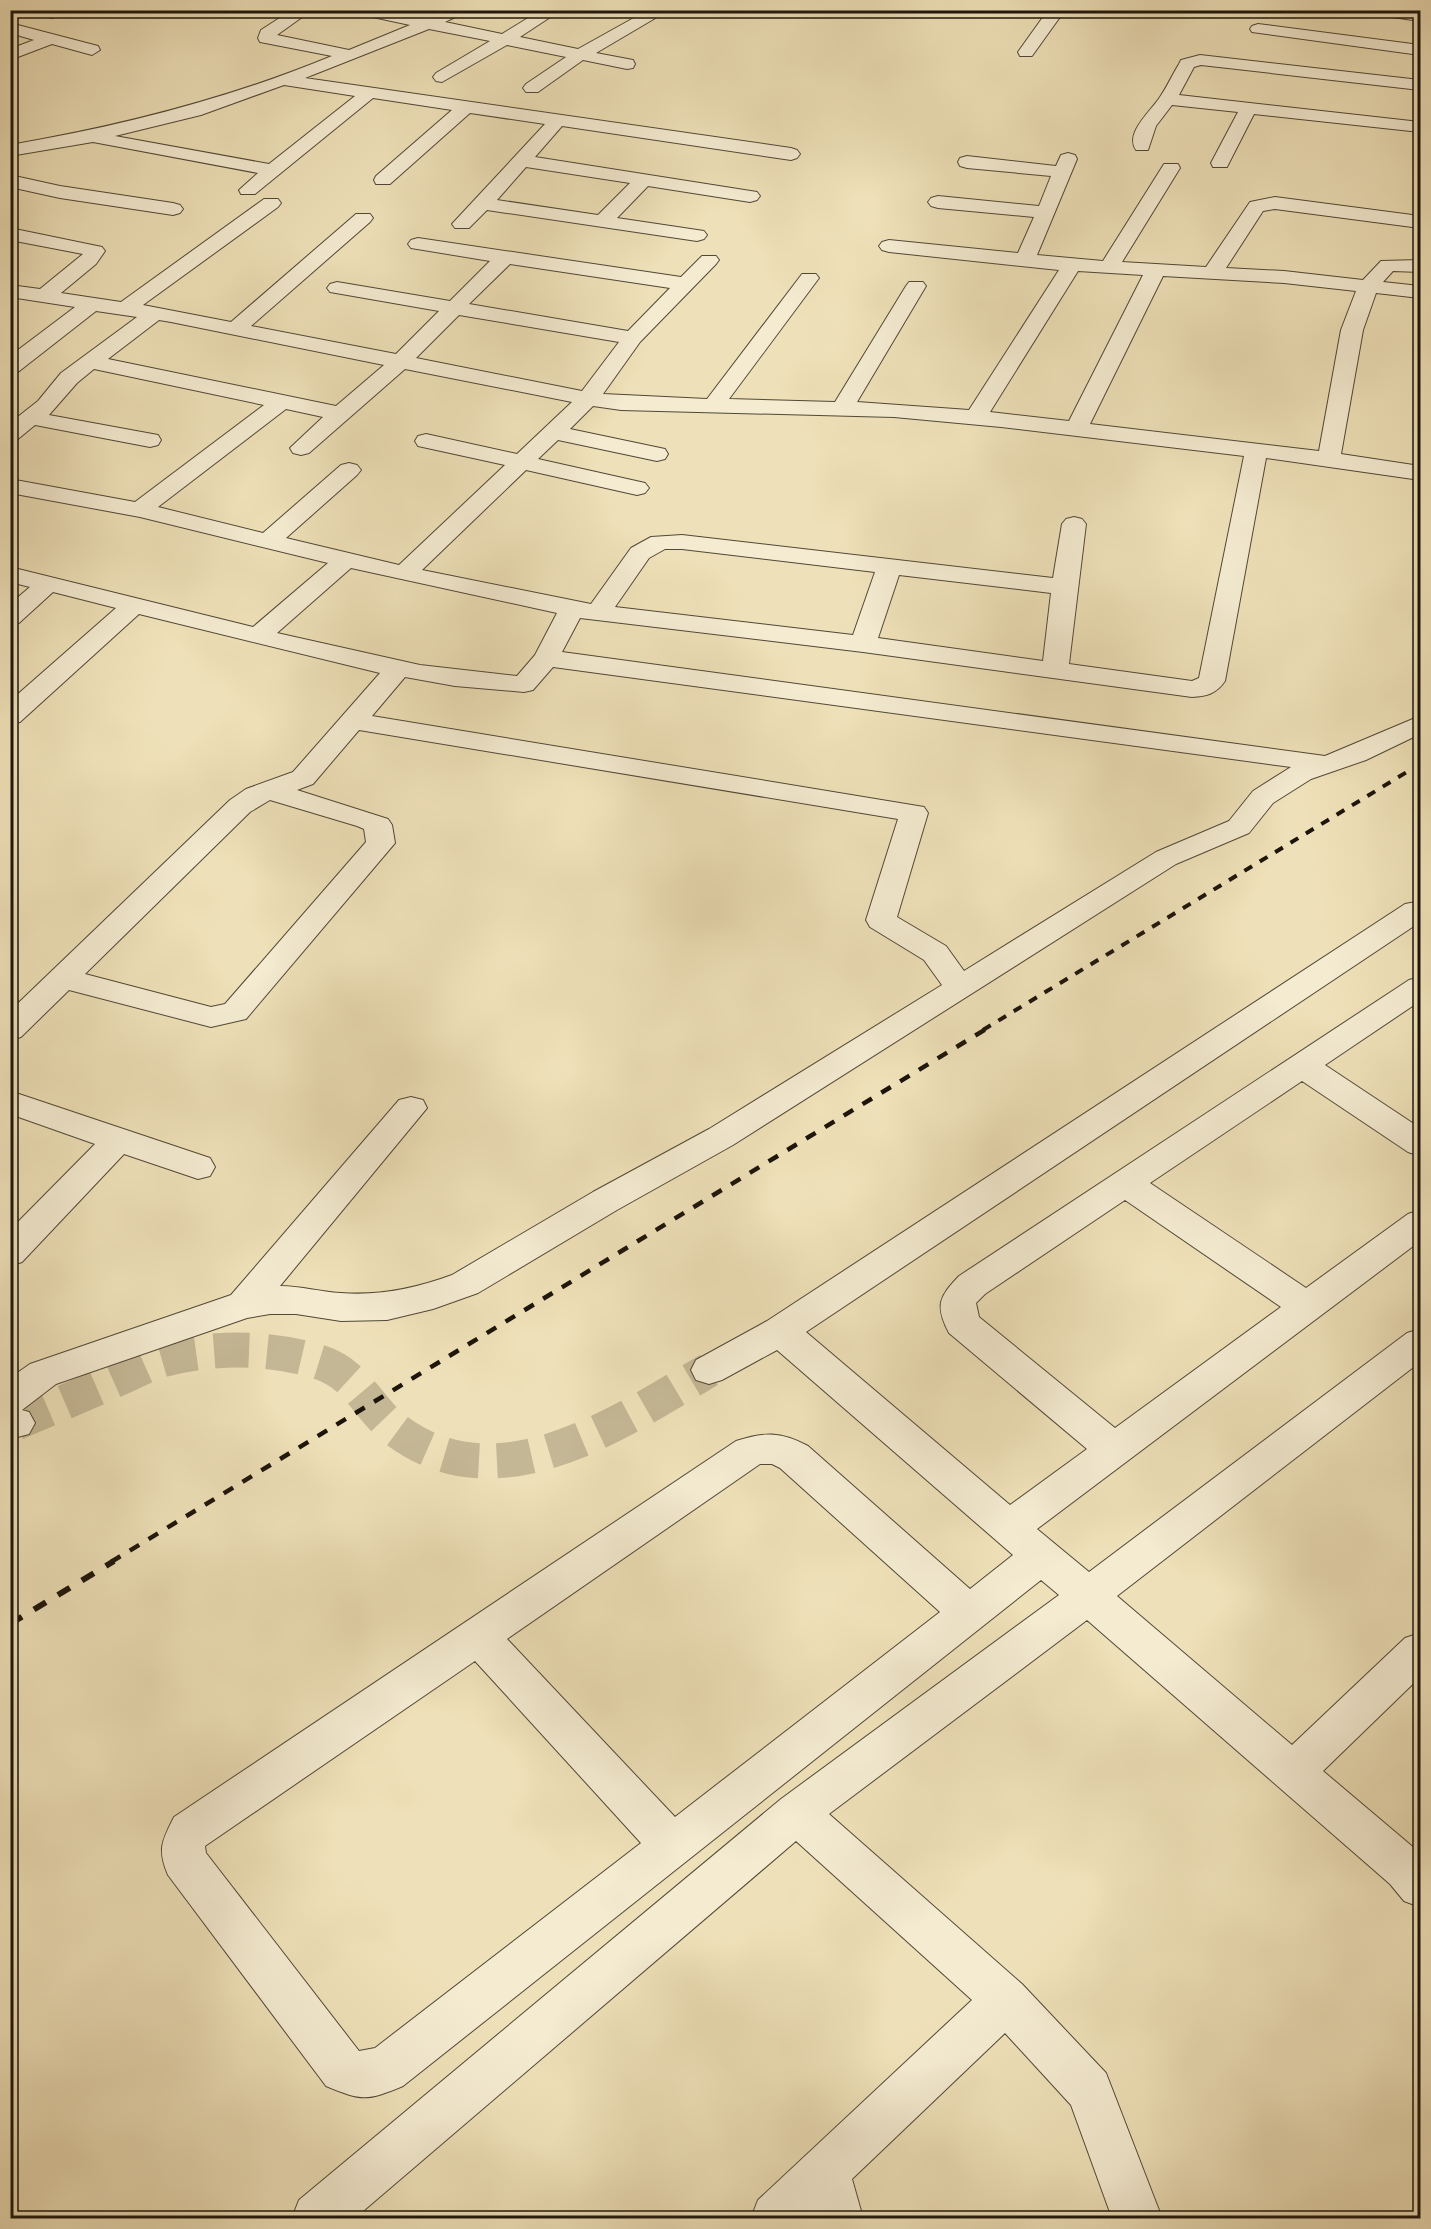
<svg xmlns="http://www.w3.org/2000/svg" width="1431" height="2229" font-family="'IM FELL DW Pica',serif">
  <rect width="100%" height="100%" fill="#eee0b8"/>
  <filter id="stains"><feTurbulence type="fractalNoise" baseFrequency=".00333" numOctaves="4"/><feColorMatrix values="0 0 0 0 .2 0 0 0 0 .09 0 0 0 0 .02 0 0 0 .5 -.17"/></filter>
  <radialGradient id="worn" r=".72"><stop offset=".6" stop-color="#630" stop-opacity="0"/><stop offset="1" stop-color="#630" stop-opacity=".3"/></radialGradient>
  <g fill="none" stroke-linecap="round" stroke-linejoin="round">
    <path stroke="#c4b795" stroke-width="35" stroke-dasharray="35 18" stroke-linecap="butt" d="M16,1423C51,1408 86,1393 120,1378C134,1372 148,1364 162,1360C211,1346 271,1347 319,1362C358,1374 367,1408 396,1430C498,1507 618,1423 709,1370"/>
    <g stroke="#514836" stroke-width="2">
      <path id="street" d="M46,10H66L52,18L46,16L44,13Z
        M292,10H312L277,35L349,50L410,25L354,13L352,10H387L426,18L446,10H469L445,22L502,34L541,10H561L520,37L578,49L648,10H669L596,53L633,60L635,64L633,68L627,69L583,60L538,92H526L523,88L526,84L566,57L507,45L442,82L436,81L433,77L436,73L490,41L429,29L305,78L791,148L797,150L800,154L797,158L791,160L562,126L535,157L757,192L760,196L757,200L750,202L648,186L617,218L704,231L707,235L704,239L697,241L487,210L469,228H455L452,224L545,124L470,113L390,184H376L374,180L376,176L452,110L373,98L255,194H241L239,190L258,173L93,142L10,156V145C121,126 228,99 332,56L260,42L258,38L261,30ZM284,85L355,96L269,164L115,136L201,115ZM526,167L630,183L598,215L497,200Z
        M1048,10H1065L1032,56H1020L1018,52Z
        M1370,10L1420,11V21L1378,15Z
        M10,23L98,46L100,50L92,55L52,44L10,60V49L34,40L10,33Z
        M1258,24L1420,45V55L1252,32L1250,29L1252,26Z
        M1200,55L1420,80V90L1201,65L1194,67L1179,95L1420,122V132L1254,114L1229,163L1227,167H1213L1211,163L1238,112L1172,105L1156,126L1148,150H1136C1124,133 1152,110 1160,97C1167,87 1172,75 1179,64L1181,60Z
        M1068,153L1075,155L1077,159L1037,255L1103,261L1164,164H1178L1180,168L1122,262L1206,267L1250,202L1275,197L1420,216V228L1275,209L1263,211L1226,268L1284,271L1363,280L1381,261L1420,260V272L1393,271L1383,282L1420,286V298L1376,293L1363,330L1341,454L1420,466V480L1266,458L1225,681C1216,694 1207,696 1192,697L863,652L580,618L562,652L1325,756L1420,716V734L1366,760L1311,779L1273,803L1249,833L1176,864L733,1145L617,1210L478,1293L433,1309L387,1320L341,1321L296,1314H270L247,1318L56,1384L22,1410L29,1412L35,1423L29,1434L10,1439V1378L30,1364L231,1295L399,1100L411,1097L423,1100L427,1108L280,1286C301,1286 321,1292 341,1293C380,1296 417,1288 452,1275L593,1192L709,1129L942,985L924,960L870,927L866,920L898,819L359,730L313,784L297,790L388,819L392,825L395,843L246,1019L211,1027L69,990L21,1037L10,1040V1011L230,800L246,789L293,772L380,673L139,614L20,722L10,724V701L116,608L53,592L19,623L10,626V604L30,587L10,582V567L253,627L328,563L140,517L10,493V479L135,502L264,405L94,369L77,383L49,415L158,435L161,440L158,445L150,447L35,425L18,439L10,441V423L38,401L61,373L137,317L96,311L18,372L10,373V356L75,307L10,297V285L40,289L83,254L10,240V228L102,247L105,251L96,264L61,293L121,302L264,199H278L281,203L278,207L143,305L231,322L356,214H370L373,218L370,222L251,326L396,354L439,311L330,292L327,288L330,284L337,282L450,301L490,261L411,248L408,244L411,240L418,238L681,277L702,256H716L719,260L716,264L640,342L603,394L707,399L802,274H816L819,278L729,399L835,402L906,286L909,282H923L926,286L857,402L969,410L1059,270L889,252L882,250L879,246L882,242L889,240L1018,253L1034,217L938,208L931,206L928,202L931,198L938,196L1039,206L1051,176L967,168L960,166L958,162L960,158L967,156L1056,166L1061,155ZM510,264L670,288L628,331L469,304ZM1078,271L1143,275L1069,421L990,412ZM1163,276L1284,283L1356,291L1341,330L1319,451L1090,424ZM459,315L619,342L582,391L416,358ZM159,320L171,322L384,365L336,406L108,359ZM405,369L572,402L517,454L426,434L418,436L415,441L418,446L505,465L399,565L286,538L357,475L361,470L357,465L349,463L341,465L263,533L158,507L286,409L323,417L290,448L293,453L301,455L309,453ZM593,406L621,410L894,417L1001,427L1244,456L1199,678L1192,681L1069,664L1086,524L1082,519L1074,517L1066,519L1062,524L1053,578L682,535L651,537L631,548L591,604L422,570L526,470L637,495L645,493L649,488L645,483L538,459L558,440L657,461L665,459L668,454L665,449L570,429ZM665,549H682L875,572L853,635L615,607L649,558ZM351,568L557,613L535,655L517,676L420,665L277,633ZM899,575L1051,593L1043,661L878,638ZM553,667L1291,767L1253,791L1229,821L1156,852L964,971L946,946L897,917L928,813L924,807L372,716L405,677L455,686L524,692L533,690ZM270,800L357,826L364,829L366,842L225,1004L211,1007L85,974L250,812Z
        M10,175L60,186L173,203L180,205L183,209L180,213L173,215L60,198L10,187Z
        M1416,902L1420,903V922L806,1332L1010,1505L1087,1449L949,1333C934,1305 940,1296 959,1276L1409,980L1420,977V1001L1325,1065L1420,1128V1156L1408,1152L1302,1081L1150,1183L1306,1288L1408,1214L1420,1210V1241L1037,1529L1089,1572L1407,1333L1420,1329V1362L1117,1596L1292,1745L1405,1638L1420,1633V1677L1323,1771L1420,1853V1907L1404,1901L1390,1884L1087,1620L829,1814L1022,1984L1106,2073L1162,2218H1112L1071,2105L1005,2033L852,2179L863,2218H751L758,2200L972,2000L796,1841L355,2218H292L299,2200L781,1799L1059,1595L1041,1580L403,2086C367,2101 362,2101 326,2086L168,1875C157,1849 162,1841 174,1817L736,1441C764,1432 780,1431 808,1446L970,1589L1013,1555L777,1350L722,1380L709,1384L696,1380L691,1370L696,1360L767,1321L1405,904ZM1125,1200L1281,1307L1115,1428L979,1317L976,1303L985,1294ZM760,1464H772L780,1468L940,1612L675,1817L507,1639ZM475,1661L641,1843L375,2048L359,2051L206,1853L205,1846Z
        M10,1091L210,1158L215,1167L210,1176L198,1179L124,1154L22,1262L10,1266V1230L95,1144L10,1114Z"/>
    </g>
    <use href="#street" fill="#f4ebd1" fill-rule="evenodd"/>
    <path stroke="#1d150b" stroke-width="4" stroke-dasharray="9 9" stroke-linecap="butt" d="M983,1030L1420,764"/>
    <path stroke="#1d150b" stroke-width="4.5" stroke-dasharray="11 11" stroke-linecap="butt" d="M111,1562L986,1029"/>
    <path stroke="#1d150b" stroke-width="6" stroke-dasharray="14 14" stroke-linecap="butt" d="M10,1624L114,1561"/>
  </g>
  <rect width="1431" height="2229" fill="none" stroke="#eee0b8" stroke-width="36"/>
  <rect x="12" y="12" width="1407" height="2205" fill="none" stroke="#1d150b" stroke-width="3"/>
  <rect x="18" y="18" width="1395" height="2193" fill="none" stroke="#1d150b" stroke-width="1.5"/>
  <rect width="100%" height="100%" filter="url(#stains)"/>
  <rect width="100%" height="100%" fill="url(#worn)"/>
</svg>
